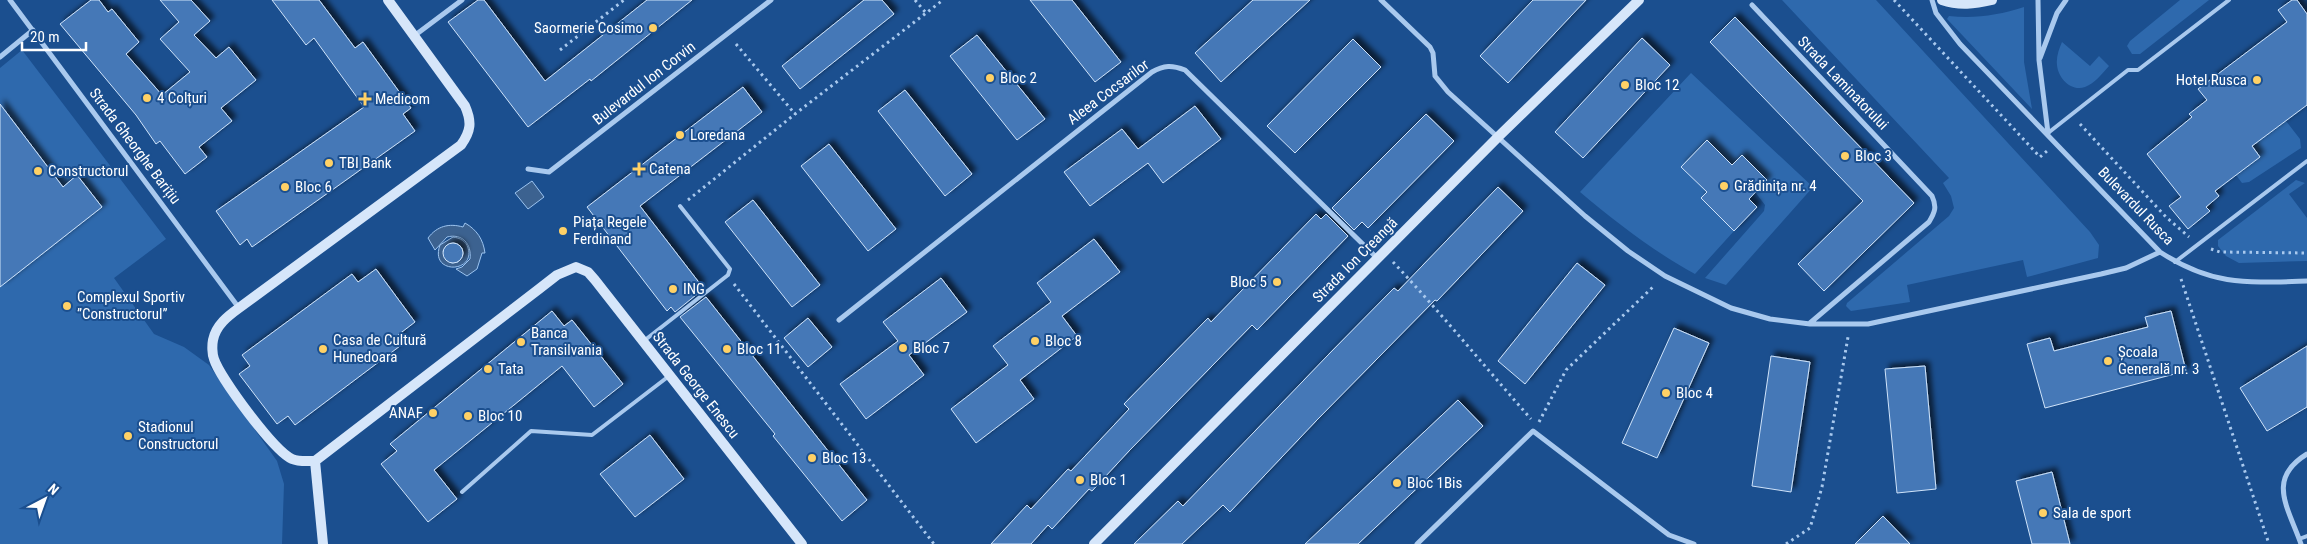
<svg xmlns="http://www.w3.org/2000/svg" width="2307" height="544" font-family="'Roboto Condensed',sans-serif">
  <defs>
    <filter id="shadow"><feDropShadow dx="4.5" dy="-4.5" stdDeviation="2.5" flood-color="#0009"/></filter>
  </defs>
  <rect width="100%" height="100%" fill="#1b4f8f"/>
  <path fill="#2e69ad" d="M1782,0H1876L2090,232L2099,245L2098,258L2027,277L2023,260L1907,285L1910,302L1851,311L1846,306L1847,303L1949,216L1954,208L1951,196L1943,183L1949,178Z
    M2180,0H2209L2140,54H2132L2127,46L2130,41Z
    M2024,7V62L2032,109L1947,19L1949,16C1975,19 1999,15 2024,7Z
    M2062,42L2090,66L2099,56L2109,66C2102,74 2095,83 2085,87C2071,92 2058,78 2057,65C2056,57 2059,49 2062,42Z
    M22,50L166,239L114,278L154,334L184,347L209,365L277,461L284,484L282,544H0V68Z
    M1691,73L1813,187L1726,285L1705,278L1764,211L1765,205L1755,192L1767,180L1742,155L1732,165L1707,141V192L1701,198L1734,231L1695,274C1653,251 1617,223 1580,192Z
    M2286,121L2300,139L2301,148L2249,182L2242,183L2236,175L2260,157L2252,146Z
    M2296,180L2305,183L2289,194L2307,218V261L2239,263L2226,256L2218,246V240Z"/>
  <path fill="#3c6290" stroke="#9cc4f0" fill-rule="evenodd" d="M532,181L544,197L528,209L515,193Z
    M465,223C477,230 483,239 485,253H482L477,269L467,276L456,269L462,267L470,259C472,244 462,233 447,237L435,250L428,238C437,226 449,223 463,227Z
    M453,237C460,238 466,241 468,248C476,273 429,275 440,245ZM454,243L462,248L463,254L458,262L452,263L446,260L443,251L447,245Z"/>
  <path fill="#4478b7" stroke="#cfe3fa" filter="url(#shadow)" d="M91,0H99L108,12L112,9L139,42L126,54L162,95L190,72L160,39L179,22L160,0H191L210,21L194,35L216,58L229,47L256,80L221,108L232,121L199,147L207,157L185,174L160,141L156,144L136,115L60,24Z
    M272,0H319L355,48L363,42L411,108L403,114L415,131L252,247L247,239L240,245L216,211L364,107L314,38L306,45Z
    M478,0H484L545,81L647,0H692L591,81L590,79L528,127L448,22Z
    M864,0H882L894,14L800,89L782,66Z
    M1030,0H1072L1121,62L1095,82Z
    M1253,0H1310L1221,82L1195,53Z
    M1533,0H1586L1508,83L1480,56Z
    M2292,0H2297L2307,14V105L2252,146L2260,157L2215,191L2219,196L2206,207L2210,211L2188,229L2169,206L2181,197L2147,154L2192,117L2189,114L2207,100L2198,89L2287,22L2278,10Z
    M1735,17L1914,203L1824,291L1798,264L1863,201L1710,42Z
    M977,35L1045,119L1017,140L950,56Z
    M1642,38L1670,65L1583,158L1555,132Z
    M1353,39L1381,67L1295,153L1267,126Z
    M743,87L762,112L640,206L701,285L698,287L701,291L675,312L671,307L667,311L587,207Z
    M905,90L972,174L945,196L878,111Z
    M0,104L63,187L77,175L102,207L0,287Z
    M1195,106L1221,139L1163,183L1148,163L1090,206L1064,172L1122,129L1138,149Z
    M1426,114L1454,141L1368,228L1362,222L1354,230L1332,208Z
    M1707,140L1732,165L1742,155L1767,180L1749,199L1757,207L1734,231L1701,198L1707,192L1681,167Z
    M829,144L896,229L868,251L801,166Z
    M1498,187L1523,211L1437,301L1435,300L1316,421L1230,512L1223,505L1182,544H1134L1178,501L1183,506L1328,355L1394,288L1398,291Z
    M753,200L820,285L792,307L725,222Z
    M1316,214L1321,219L1326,214L1348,236L1257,330L1252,325L1129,451L1092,491L1089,489L1052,529L1048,525L1031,544H991L1027,505L1031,509L1068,469L1071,471L1129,409L1124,404L1208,318L1211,322Z
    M1094,239L1120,272L1062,316L1077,336L1020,380L1034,399L976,443L951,409L1008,365L993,346L1051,302L1037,283Z
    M443 253a10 10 0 1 1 20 0a10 10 0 1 1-20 0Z
    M1577,263L1605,285L1525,384L1498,361Z
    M376,269L415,322L398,335L404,343L295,425L288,416L277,424L239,374L250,366L242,355L352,274L358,282Z
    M941,278L967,312L909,355L924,375L866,419L840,384L898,341L883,322Z
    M706,297L867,500L842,521L773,436L775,434L680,317Z
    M552,311L564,326L572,320L623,384L594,407L562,366L434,470L457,499L428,522L381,464L397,451L390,444Z
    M2171,311L2186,371L2045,408L2027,344L2050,338L2054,351L2148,327L2145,317Z
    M808,318L832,347L808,367L784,338Z
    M1674,328L1709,343L1657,458L1622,443Z
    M2307,346V407L2267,431L2240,388Z
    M1771,356L1810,362L1791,492L1752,486Z
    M1925,366L1936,489L1897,493L1885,369Z
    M1458,400L1483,426L1358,544H1305Z
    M650,435L684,479L635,517L600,474Z
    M2052,472L2070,544H2032L2016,481Z
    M1883,516L1910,544H1855Z"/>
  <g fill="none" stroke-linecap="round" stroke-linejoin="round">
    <path stroke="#a9c9ee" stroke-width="3" stroke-dasharray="2.5 4" stroke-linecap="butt" d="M915,0L926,13
      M1894,0L2040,157L2047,151
      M736,44L795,114
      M560,50L624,0
      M2080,124L2166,217L2189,237
      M688,200L795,114L943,0
      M2211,249L2220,252L2307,253
      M1393,262C1441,313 1485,367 1531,419
      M2181,279L2269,544
      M734,284L934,544
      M1539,422L1566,370L1655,285
      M1786,544L1810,528L1822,487L1848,337"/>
    <path stroke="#a9c9ee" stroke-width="4" d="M2048,133L2128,70H2138L2229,0
      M2175,262L2307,161
      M645,340L728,275L730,269L680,206
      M462,492L531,431L592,435L669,376
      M2299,539L2307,536"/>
    <path stroke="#a9c9ee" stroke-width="5" d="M10,0L239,308
      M1381,0L1430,47L1433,53L1435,76L1448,92L1585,216L1628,251L1665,276L1731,308L1770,319L1810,324H1868L2101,274L2126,268L2160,252
      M1932,0L1936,13L1960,44L2160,252C2212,286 2247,283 2307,281
      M2038,0L2039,60L2048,133
      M1752,5L1932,196C1937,207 1935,212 1929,222L1810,323
      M414,36L462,0
      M0,57L33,30
      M2040,58L2057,13L2066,0
      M528,169L549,172L771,0
      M839,320L1152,72C1164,65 1172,65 1185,70L1378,259
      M1417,544L1533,431L1669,535L1694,544
      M2301,544C2288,507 2266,479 2307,454"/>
    <path stroke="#d6e6fa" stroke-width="10" d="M388,0L465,106C472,122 471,131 461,145L239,308C228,316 216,325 213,340C212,345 212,354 214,359C220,378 274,451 292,459C299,462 306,461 315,461L539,289L557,275L576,267L588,272L595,280L802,544
      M1942,0C1959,6 1975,4 1992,0
      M315,461L323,544
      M1094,544L1498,137L1639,0"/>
  </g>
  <g fill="#ffd166" stroke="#1b4f8f" stroke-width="2">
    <circle cx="653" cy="28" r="5"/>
    <circle cx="990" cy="78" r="5"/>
    <circle cx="2257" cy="80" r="5"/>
    <circle cx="1625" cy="85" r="5"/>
    <circle cx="147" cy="98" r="5"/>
    <path d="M362.5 91.5h5v5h5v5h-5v5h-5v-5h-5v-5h5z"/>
    <circle cx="680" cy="135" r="5"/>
    <circle cx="1845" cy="156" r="5"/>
    <circle cx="329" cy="163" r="5"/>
    <path d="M636.5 161.5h5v5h5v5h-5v5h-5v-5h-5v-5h5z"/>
    <circle cx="38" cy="171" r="5"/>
    <circle cx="1724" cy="186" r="5"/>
    <circle cx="285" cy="187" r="5"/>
    <circle cx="563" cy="231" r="5"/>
    <circle cx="1277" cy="282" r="5"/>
    <circle cx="673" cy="289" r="5"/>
    <circle cx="67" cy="306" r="5"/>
    <circle cx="1035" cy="341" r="5"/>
    <circle cx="521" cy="342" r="5"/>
    <circle cx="903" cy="348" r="5"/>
    <circle cx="323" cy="349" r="5"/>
    <circle cx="727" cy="349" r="5"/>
    <circle cx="2108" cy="361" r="5"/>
    <circle cx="488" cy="369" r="5"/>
    <circle cx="1666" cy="393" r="5"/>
    <circle cx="433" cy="413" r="5"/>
    <circle cx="468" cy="416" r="5"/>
    <circle cx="128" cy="436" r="5"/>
    <circle cx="812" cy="458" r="5"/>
    <circle cx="1080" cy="480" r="5"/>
    <circle cx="1397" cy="483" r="5"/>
    <circle cx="2043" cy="513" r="5"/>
  </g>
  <g text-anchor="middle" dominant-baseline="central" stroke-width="4" stroke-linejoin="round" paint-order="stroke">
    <g font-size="15" fill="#fff" stroke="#1b4f8f" text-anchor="start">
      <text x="643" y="28" text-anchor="end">Saormerie Cosimo</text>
      <text x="1000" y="78">Bloc 2</text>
      <text x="2247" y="80" text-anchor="end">Hotel Rusca</text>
      <text x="1635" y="85">Bloc 12</text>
      <text x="157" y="98">4 Colțuri</text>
      <text x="375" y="99">Medicom</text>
      <text x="690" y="135">Loredana</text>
      <text x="1855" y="156">Bloc 3</text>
      <text x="339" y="163">TBI Bank</text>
      <text x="649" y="169">Catena</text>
      <text x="48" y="171">Constructorul</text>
      <text x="1734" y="186">Grădinița nr. 4</text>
      <text x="295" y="187">Bloc 6</text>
      <text x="573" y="222">Piața Regele<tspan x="573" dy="17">Ferdinand</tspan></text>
      <text x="1267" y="282" text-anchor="end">Bloc 5</text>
      <text x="683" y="289">ING</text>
      <text x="77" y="297">Complexul Sportiv<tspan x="77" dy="17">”Constructorul”</tspan></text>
      <text x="531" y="333">Banca<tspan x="531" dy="17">Transilvania</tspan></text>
      <text x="333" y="340">Casa de Cultură<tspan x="333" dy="17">Hunedoara</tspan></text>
      <text x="1045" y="341">Bloc 8</text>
      <text x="913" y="348">Bloc 7</text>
      <text x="737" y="349">Bloc 11</text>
      <text x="2118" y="352">Școala<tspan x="2118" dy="17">Generală nr. 3</tspan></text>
      <text x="498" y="369">Tata</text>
      <text x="1676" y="393">Bloc 4</text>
      <text x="423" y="413" text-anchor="end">ANAF</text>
      <text x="478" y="416">Bloc 10</text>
      <text x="138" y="427">Stadionul<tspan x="138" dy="17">Constructorul</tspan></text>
      <text x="822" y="458">Bloc 13</text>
      <text x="1090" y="480">Bloc 1</text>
      <text x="1407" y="483">Bloc 1Bis</text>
      <text x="2053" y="513">Sala de sport</text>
    </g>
    <g font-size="15" fill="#fff" stroke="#1b4f8f">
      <text transform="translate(644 83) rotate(-38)">Bulevardul Ion Corvin</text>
      <text transform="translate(1843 83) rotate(46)">Strada Laminatorului</text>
      <text transform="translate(1108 92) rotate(-37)">Aleea Cocsarilor</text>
      <text transform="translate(135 146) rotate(53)">Strada Gheorghe Barițiu</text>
      <text transform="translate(2136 206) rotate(46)">Bulevardul Rusca</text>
      <text transform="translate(1355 260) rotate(-45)">Strada Ion Creangă</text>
      <text transform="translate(696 385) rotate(52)">Strada George Enescu</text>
    </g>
  </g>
  <g transform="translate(45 499) rotate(41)" stroke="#1b4f8f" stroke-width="4" paint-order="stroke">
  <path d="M0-4L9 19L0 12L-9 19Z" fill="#ffffff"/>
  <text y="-8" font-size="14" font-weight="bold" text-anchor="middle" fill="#ffffff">N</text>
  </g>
  <path d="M22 42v8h64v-8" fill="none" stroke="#ffffff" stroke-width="2.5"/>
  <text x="30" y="42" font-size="15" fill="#ffffff" stroke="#1b4f8f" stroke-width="4" paint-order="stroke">20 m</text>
</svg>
